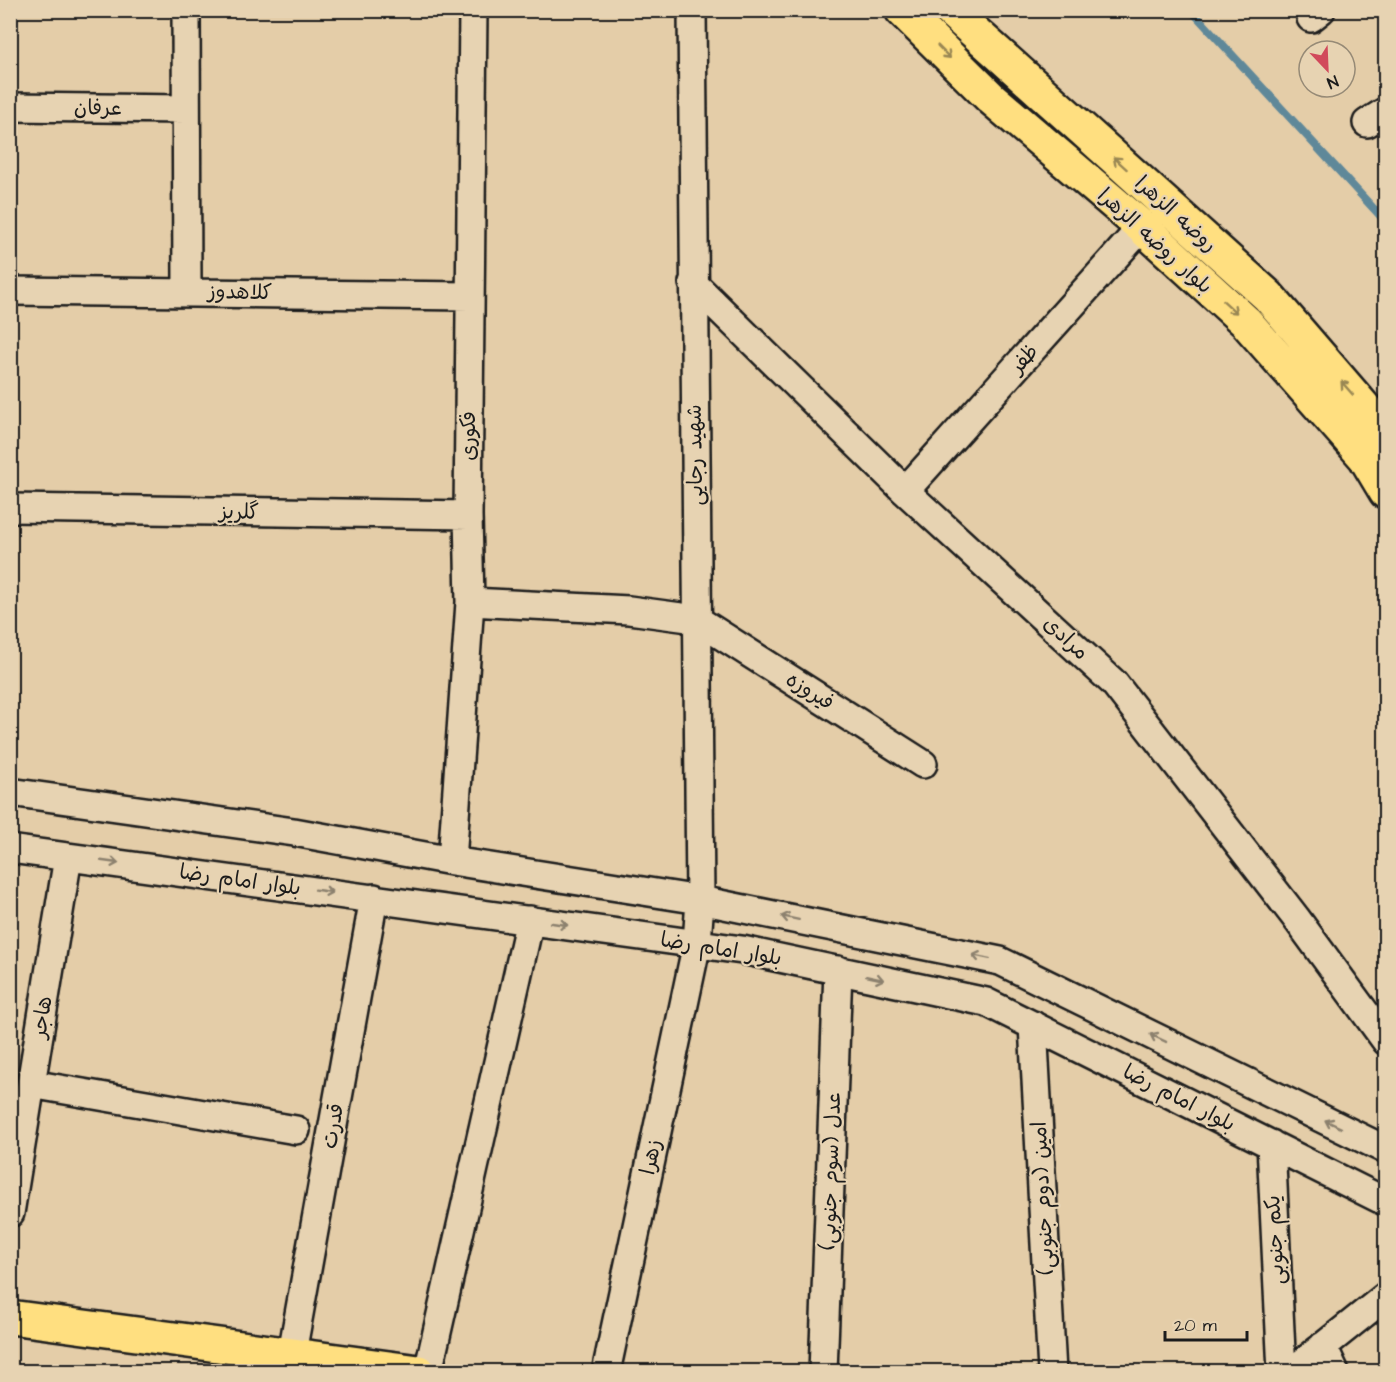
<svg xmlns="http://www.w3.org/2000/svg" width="1396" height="1382" font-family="'Architects Daughter','Playpen Sans Arabic',sans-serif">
  <rect width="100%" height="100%" fill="#e4cda8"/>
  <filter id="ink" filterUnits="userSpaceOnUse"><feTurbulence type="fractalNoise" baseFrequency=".0167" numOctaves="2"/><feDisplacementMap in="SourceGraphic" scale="12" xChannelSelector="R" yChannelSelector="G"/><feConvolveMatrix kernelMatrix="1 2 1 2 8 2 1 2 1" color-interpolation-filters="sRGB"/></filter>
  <g filter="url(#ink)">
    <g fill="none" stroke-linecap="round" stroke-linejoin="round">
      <path stroke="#5f8899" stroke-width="8" d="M1191,10L1386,222"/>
      <g stroke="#1c1c1c" stroke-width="32">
        <path id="minor" d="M186,10L187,291
          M1311,18L1321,10
          M10,107L186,109
          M1367,123L1386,111
          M693,283L905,491L1114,683L1296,918L1386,1041
          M10,291L469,296
          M905,491L1142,227
          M10,508L468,515
          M470,602L629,610L696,619L923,764
          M10,792L294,832L452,861L700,900L1000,961L1386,1150
          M10,849L742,950L986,1002L1386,1202
          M452,861L470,602L468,515L473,10
          M1033,1025L1052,1372
          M31,1084L296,1130
          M1271,1144L1282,1372
          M10,1213L68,857
          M1323,1346L1335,1372
          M292,1353L374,898
          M428,1372L530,920
          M606,1372L697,943L700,900L692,10
          M823,1372L838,970
          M1291,1372L1386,1296"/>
      </g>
      <g stroke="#1c1c1c" stroke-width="38">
        <path id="major" d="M902,10L990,97L1142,227L1246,322L1365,457L1386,492
          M950,10L1268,296L1386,433
          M10,1317L419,1372"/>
      </g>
      <use href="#minor" stroke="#e7d3b2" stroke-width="27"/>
      <use href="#major" stroke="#ffdf80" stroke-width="33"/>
    </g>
    <defs><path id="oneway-shaft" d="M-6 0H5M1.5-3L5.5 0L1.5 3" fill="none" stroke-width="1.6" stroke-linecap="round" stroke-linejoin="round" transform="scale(1.5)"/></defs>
    <g stroke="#998753">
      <use href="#oneway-shaft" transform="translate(944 52) rotate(45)"/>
      <use href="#oneway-shaft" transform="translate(1120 163) rotate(-138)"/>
      <use href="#oneway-shaft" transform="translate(1230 307) rotate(42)"/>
      <use href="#oneway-shaft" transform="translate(1347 388) rotate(-131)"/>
    </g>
    <g stroke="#8c816e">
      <use href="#oneway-shaft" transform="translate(110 862) rotate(8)"/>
      <use href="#oneway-shaft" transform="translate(324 891) rotate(8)"/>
      <use href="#oneway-shaft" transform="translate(790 918) rotate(-168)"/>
      <use href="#oneway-shaft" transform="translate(559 924) rotate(8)"/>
      <use href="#oneway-shaft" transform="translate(981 957) rotate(-168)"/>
      <use href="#oneway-shaft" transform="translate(875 978) rotate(12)"/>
      <use href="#oneway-shaft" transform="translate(1158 1038) rotate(-154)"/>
      <use href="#oneway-shaft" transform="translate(1333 1124) rotate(-154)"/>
    </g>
  </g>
  <g text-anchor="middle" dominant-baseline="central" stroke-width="4.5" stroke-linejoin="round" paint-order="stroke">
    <g font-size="21" fill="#1c1c1c" stroke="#e7d3b2">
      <text transform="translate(98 108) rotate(1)">عرفان</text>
      <text transform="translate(1176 214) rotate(42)">روضه الزهرا</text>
      <text transform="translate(1155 241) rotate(42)">بلوار روضه الزهرا</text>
      <text transform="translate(240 292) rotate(1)">کلاهدوز</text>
      <text transform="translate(1024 359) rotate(-48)">ظفر</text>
      <text transform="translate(468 436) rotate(-90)">فکوری</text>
      <text transform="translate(695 455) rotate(-91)">شهید رجایی</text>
      <text transform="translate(239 512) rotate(1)">گلریز</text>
      <text transform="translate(1066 638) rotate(43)">مرادی</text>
      <text transform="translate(810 691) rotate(32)">فیروزه</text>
      <text transform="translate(240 880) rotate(8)">بلوار امام رضا</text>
      <text transform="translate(721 949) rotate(9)">بلوار امام رضا</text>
      <text transform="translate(42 1017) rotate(-81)">هاجر</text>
      <text transform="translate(1179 1098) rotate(27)">بلوار امام رضا</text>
      <text transform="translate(333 1126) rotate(-80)">قدرت</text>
      <text transform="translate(651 1157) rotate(-78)">زهرا</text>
      <text transform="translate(831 1171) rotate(-88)">عدل (سوم جنوبی)</text>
      <text transform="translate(1043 1198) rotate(-93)">امین (دوم جنوبی)</text>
      <text transform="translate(1275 1240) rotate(-93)">یکم جنوبی</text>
    </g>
  </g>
  <rect width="1396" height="1382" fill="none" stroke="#e7d3b2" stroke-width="36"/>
  <rect x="18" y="18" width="1360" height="1346" fill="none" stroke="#1c1c1c" stroke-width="2" filter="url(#ink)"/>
  <g transform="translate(1327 69) rotate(157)"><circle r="28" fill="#e7d3b2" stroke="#968a76" stroke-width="1.5"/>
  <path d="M0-4.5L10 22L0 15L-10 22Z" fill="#d1495b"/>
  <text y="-9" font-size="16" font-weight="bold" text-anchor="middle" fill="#1c1c1c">N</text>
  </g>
  <path d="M1165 1331v9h82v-9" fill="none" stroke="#1c1c1c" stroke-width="3"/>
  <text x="1174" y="1331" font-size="18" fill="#1c1c1c" stroke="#e7d3b2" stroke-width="4.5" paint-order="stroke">20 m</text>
</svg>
